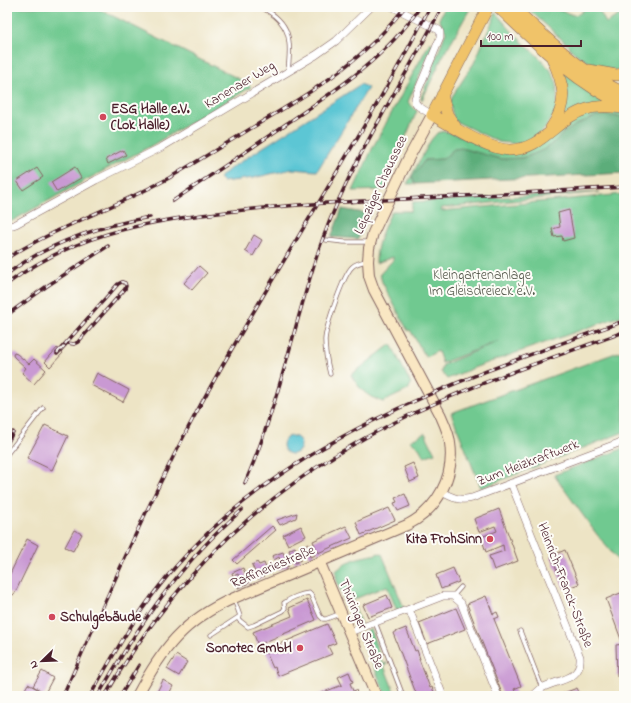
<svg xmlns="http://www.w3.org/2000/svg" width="631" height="703" font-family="'Indie Flower',sans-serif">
  <rect width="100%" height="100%" fill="#fdfcf7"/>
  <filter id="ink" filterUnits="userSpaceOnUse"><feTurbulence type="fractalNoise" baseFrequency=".025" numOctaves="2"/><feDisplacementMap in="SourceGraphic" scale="8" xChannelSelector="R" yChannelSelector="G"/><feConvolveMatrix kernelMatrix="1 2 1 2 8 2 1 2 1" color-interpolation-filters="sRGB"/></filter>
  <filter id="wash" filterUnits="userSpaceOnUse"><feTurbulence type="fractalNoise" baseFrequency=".012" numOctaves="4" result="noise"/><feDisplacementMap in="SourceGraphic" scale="16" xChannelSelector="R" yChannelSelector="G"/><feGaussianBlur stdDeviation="0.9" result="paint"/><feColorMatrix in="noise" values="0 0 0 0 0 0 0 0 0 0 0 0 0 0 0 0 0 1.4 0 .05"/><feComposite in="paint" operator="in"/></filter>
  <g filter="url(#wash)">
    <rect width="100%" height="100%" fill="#ede4c5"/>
    <path fill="#6fc990" stroke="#5c745e" d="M7,7H95L247,83L251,87L149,147L84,181L12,221L7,223Z
      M445,7H471L442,58L422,100L421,98L446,32L439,19Z
      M526,7H551L573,15L579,14L586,8L597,7L606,23L624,12V70C618,71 613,70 608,69C588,64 583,60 568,47L569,46Z
      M496,13L515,35L541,59L548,68L549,67L557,83V110L545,129L532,139L519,144L499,142L459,123L454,120L450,103L453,95L474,63Z
      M430,42L433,44L408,102L417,111L383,190L353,191L373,147Z
      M560,69L614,105L563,117Z
      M613,111L624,114V118L616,116L576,125L565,132L554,142L545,149L537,153L521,158L501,159L454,149L443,159L425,160L412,177L415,184H407L431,140L437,133L445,131L513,153L579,114Z
      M600,192L442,208L441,211L624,194V315L476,367L447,379L441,372L443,365L499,341L442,363L438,351L426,357L410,330L408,331L382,282L380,274L393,260V257L376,263C376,244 383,228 392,211H411L413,202Z
      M391,344L411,384L408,390L383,402C366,396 360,390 351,375Z
      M624,350V432L481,488L451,413Z
      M425,433L435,453L424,457L419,448L410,441Z
      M624,448V568L595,532L554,475Z
      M379,553L382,554L404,608L397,611L387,586L352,600L361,625L355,627L338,584L336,578V571C343,565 349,561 358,558C365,556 372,556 379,553Z
      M370,629L383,664L387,663V664L384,666L396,696H386L368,652L366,651L360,635L362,633Z"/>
    <path fill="#5bad7a" stroke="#526652" d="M605,115L624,118V173L415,184L412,177L425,160L443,159L454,149L461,148L501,159L521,158L529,156L545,149L554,142L565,132L576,125L596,116Z
      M342,209L370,214L358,239L331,237Z"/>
    <path fill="#5bc6d4" stroke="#527280" d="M361,84L368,88L317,171L292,169L253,178L223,182L219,178L231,168Z
      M283 445a9 9 0 1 1 18 0a9 9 0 1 1-18 0Z"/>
    <g id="blocks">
      <path fill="#c999d3" d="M123,150L126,155L108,164L106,159Z
        M75,167L81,178L57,192L51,182Z
        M37,168L43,177L23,190L17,181Z
        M569,210L574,238L563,241L562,236L554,237L552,229L560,227L558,213Z
        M254,235L262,240L253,256L245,251Z
        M199,266L207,273L192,290L184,283Z
        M57,348L63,353L50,367L45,362Z
        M14,353L17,354L29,364L34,359L46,370L34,384L22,373L26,368L14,357L13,355Z
        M97,373L129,390L123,402L91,385Z
        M45,425L68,436L52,470L27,458Z
        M413,463L419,478L410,482L404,467Z
        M405,494L410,506L398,511L394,503L397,502L395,498Z
        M389,508L395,520L361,535L356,522Z
        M499,509L518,561L494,570L489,556L504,551L503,545L486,552L481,537L497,531L495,526L479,532L474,519Z
        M297,513L296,518L280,525L277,520Z
        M272,526L276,530L237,564L233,560Z
        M301,526L306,536L288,545L283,535Z
        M346,526L352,538L318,553L313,541Z
        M74,530L82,534L73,551L65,547Z
        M27,539L38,545L14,595L7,591V580Z
        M309,543L315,555L310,557L304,545Z
        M295,547L301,560L295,563L289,550Z
        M565,550L579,584L564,589L551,556Z
        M283,552L289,566L278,570L277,567L282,565L279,557L274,560L272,556Z
        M257,562L259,565L264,563L266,568L261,571L264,576L258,579L252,565Z
        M243,568L247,578L235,582L233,579L239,577L238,574L233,576L232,573Z
        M453,568L459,582L441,589L436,575Z
        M248,580L249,583L238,588L237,584Z
        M623,592L624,676H617L616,645L623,644L622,642L606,599Z
        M387,595L392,608L368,617L363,605Z
        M486,596L493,614L497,612L499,617L494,619L521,686L514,689L517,696H503L467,604Z
        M307,600L316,620L258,645L253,632L292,616L289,608Z
        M456,608L465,629L427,644L419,623Z
        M327,624L336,643L328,646L332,654L278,676L275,667L273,668L265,650Z
        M406,628L415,651L417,650L420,659H419L430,688L432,687L434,692L432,693L433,696H417L393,633Z
        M176,655L187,662L179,676L167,669Z
        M42,671L53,678L45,693L33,686Z
        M349,672L353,682L350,683L353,691L356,690L358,696H314L342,685L338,677Z
        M163,680L173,686L168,696H155Z
        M28,684L45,693L43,696H21Z
        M577,688L581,696H556Z"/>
    </g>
  </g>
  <g filter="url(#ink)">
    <use href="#blocks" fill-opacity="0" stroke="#836461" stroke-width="1"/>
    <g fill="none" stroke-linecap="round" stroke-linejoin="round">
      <g stroke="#836461" stroke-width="5">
        <path id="lane" d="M261,7C292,23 291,40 288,72
          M326,240L344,242H369
          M330,374C327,362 325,351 325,340C326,326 343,276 352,267C356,263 361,262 367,261
          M7,454L43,408
          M453,596L461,587
          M234,599L240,616L239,620L248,627L254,625L283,611L285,608L284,603C290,598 301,594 309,593L311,595L320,616L323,619H326L339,614
          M375,622L403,696
          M520,631L542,688
          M211,635L240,616"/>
      </g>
      <g stroke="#836461" stroke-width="8">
        <path id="street" d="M393,7L439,30L440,32V38L415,98V102L418,106L432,115
          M7,227L16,224L96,180L162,147L316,55L336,41L371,7
          M511,483L580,657C582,681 558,679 542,688C539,690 536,693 533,696
          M442,492C452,498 460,501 472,498L624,441
          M409,609L443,696
          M350,632L443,596H453L461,603L498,696"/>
      </g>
      <g stroke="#836461" stroke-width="12">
        <path id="secondary" d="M320,563L376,696
          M137,696C162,649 184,620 234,598L407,525C437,510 455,477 450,443C449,433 444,423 440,414L374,290L369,276L368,261L369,248L373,233L407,161L432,115"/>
      </g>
      <g stroke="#836461" stroke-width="12">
        <path id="primary" d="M488,7L432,115C452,126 488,150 510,150C542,150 558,117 587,109C599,105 612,107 624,108
          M498,7C536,43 575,83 624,105
          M513,7C548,39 581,73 624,93
          M589,70L616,75L624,74
          M442,95L447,114L455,126
          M551,128C569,102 564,85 552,58"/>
      </g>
      <use href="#lane" stroke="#fff" stroke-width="3.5"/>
      <use href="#street" stroke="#fff" stroke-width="7"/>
      <use href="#secondary" stroke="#f9e7c3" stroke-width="10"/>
      <use href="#primary" stroke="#f0c369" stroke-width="11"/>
      <g stroke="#4a1f2b" stroke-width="3.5">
        <path id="rail" d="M173,201C211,175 249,150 286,124C335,91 387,57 420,7
          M7,258C59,226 116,207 169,178C201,159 232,140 263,121C317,89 366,58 405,7
          M7,274C48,243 99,226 150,217
          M7,284C71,236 141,222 218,213C260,208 302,204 345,202C438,197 531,193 624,187
          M7,315L47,286L108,246
          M57,353L118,284L122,282L125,283L126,286L125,289L78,342L74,344L67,343L57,354
          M7,444L13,432
          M245,483C256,458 265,432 273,406C291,350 303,293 323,238C353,157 402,84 442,7
          M63,696C107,597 150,497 202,402C275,269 360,142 430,7
          M90,696C116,650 142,603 178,564C291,435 467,377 624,321
          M98,696C137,627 182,561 242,510
          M105,696C186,556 294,463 443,400C502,374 563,354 624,332
          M120,696L139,665"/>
      </g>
      <use href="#rail" stroke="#fdfcf7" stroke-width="2" stroke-dasharray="6" stroke-linecap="butt"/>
    </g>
  </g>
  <g fill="#d1495b" stroke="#fdfcf7" stroke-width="1.5">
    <circle cx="103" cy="117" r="4"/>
    <circle cx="490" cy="539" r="4"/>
    <circle cx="52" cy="617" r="4"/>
    <circle cx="300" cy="648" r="4"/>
  </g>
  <g text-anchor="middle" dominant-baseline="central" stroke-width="4" stroke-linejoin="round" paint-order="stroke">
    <g font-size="14" fill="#4a1f2b" stroke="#fdfcf7">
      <text transform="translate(240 85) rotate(-31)">Kanenaer Weg</text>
      <text transform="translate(381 185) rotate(-65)">Leipziger Chaussee</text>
      <text transform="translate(528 463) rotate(-21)">Zum Heizkraftwerk</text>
      <text transform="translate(273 567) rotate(-23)">Raffineriestraße</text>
      <text transform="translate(565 585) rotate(69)">Heinrich-Franck-Straße</text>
      <text transform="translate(361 624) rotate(67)">Thüringer Straße</text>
    </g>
    <g font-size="14" font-weight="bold" fill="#4a1f2b" stroke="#fdfcf7" text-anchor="start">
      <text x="111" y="109">ESG Halle e.V.<tspan x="111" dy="16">(Lok Halle)</tspan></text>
      <text x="482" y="539" text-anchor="end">Kita FrohSinn</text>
      <text x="60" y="617">Schulgebäude</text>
      <text x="292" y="648" text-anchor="end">Sonotec GmbH</text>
    </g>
    <g font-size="14" fill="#575a4e" stroke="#fdfcf7">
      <text x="482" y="275">Kleingartenanlage<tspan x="482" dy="16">Im Gleisdreieck e.V.</tspan></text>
    </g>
  </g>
  <rect width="631" height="703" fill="none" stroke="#fdfcf7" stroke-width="24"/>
  <g transform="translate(42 661) rotate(247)" stroke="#fdfcf7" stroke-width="3" paint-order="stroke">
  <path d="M0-3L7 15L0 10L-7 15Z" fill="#4a1f2b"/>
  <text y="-6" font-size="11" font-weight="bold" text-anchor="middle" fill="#4a1f2b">N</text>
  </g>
  <path d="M481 40v6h100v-6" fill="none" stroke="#4a1f2b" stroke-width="2"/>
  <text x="487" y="40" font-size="12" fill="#4a1f2b" stroke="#fdfcf7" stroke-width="3" paint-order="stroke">100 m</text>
</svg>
